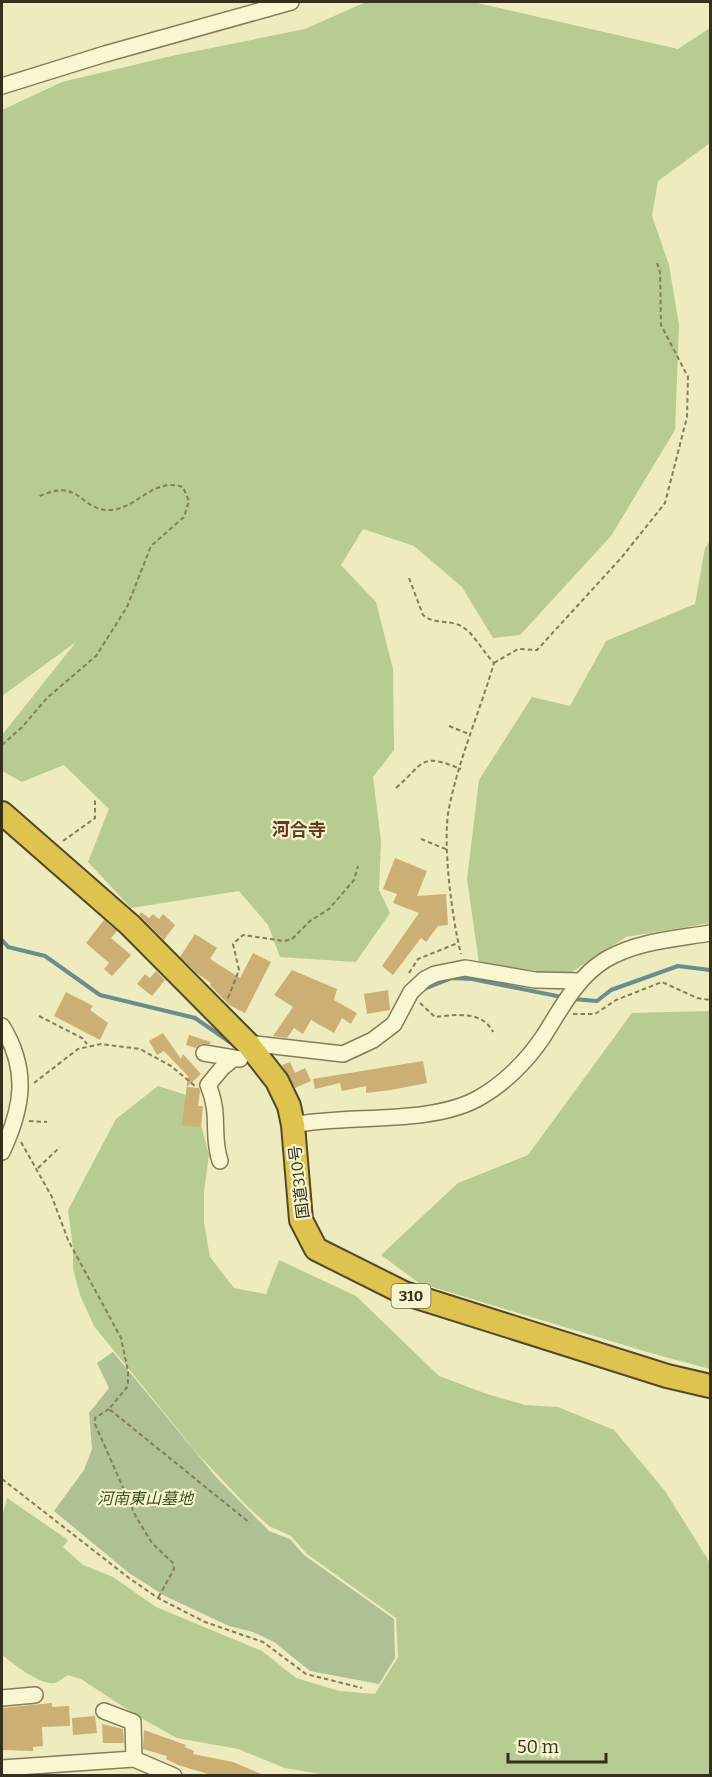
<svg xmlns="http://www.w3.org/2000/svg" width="712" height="1777" font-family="Bitter,'Noto Sans JP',serif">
  <rect width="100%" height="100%" fill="#eeebbf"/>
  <path fill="#b7cb93" d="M366,2H473L678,49L710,28V143L658,181L652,216L669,265L679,325L675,430L611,536L520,635L493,638L462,587L414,546L363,529L341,565L376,602L393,669L394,750L373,777L381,841L379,890L390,913L356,962L280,957L268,925L239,891L131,908L88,862L109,809L64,765L22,782L2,771V735L76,642L2,696V110L62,82L176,55L305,29Z
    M710,541V923L626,937L567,975L479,963L467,879L479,780L532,697L570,706L606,641L695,604L705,548Z
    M710,1011V1369L654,1354L419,1283L381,1255L458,1183L528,1155L632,1013Z
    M158,1086L186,1095L199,1117L209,1155L204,1192V1223L210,1257L234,1288L266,1294L279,1260L356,1296L439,1376L487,1394L525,1405L558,1407L614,1430L665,1491L710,1563V1775H326L285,1768L238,1749L177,1738L139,1717L81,1679L68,1675C64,1677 59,1682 55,1683C41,1686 12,1663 2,1655V1517L7,1498L68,1540L63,1547L83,1565L113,1577L156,1607L262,1651L296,1678L339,1691L375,1694L398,1657L396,1618L307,1554L291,1536L269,1526L247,1506L196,1452L94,1326L80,1295L73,1269V1247L68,1210L116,1119Z"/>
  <path fill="#afc093" d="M113,1352L217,1478L269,1531L290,1539L304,1555L394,1619L395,1658L379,1684L310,1671L274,1642L253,1632L229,1626L165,1596L129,1573L54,1511L84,1470L92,1449L89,1413L109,1388L97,1363Z"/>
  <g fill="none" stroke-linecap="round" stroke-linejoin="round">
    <path stroke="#6a8d8d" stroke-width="4" d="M2,940L8,947L45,956L100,995L195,1018L234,1045
      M424,989L452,978L472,979L562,997
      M573,999L597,1001L611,990L678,966L710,970
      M353,1057L370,1049"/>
  </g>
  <path fill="#ccaf75" d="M395,858L427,871L417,896L446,894L448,925L438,926L426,942L421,938L393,975L382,966L419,913L393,903L397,894L383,889Z
    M141,912L149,918L153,914L159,919L163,914L175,925L164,940L139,915Z
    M104,920L117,931L111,938L131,955L112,976L104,969L109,963L86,943Z
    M195,934L217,948L210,959L240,978L253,953L271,962L245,1013L229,1005L210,985L211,983L198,974L180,957Z
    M292,970L337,989L334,1000L357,1013L351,1024L342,1018L334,1033L311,1020L303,1034L294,1028L287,1038L273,1036L293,1007L274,995Z
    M156,971L165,980L152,996L137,984L145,974L150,978Z
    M388,990L390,1010L367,1014L364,994Z
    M66,992L93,1006L90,1010L108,1023L100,1040L54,1016Z
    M163,1033L181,1059L183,1054L201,1074L187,1087L199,1088L200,1091L198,1106H203L201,1127L182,1125L188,1076L164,1051L157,1055L149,1041Z
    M189,1035L211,1042L210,1044H201L196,1048L186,1045Z
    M423,1061L427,1083L391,1090L366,1093V1086L342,1091L340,1083L315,1089L313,1079Z
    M290,1062L295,1073L305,1068L311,1081L295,1088L282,1065Z
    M52,1703V1707L69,1706L70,1726L42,1727L43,1746L33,1747V1751L2,1750V1708Z
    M95,1716L97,1733L73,1735L72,1718Z
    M102,1724L123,1729L124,1743H103Z
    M144,1730L186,1745L185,1747L194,1751L193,1754L233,1762L266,1776H215L178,1765L166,1759L167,1756L143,1749Z"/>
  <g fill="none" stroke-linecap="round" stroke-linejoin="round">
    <g stroke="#867c58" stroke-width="18">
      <path id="minor" d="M2,86L105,54L291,2
        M2,1026C29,1070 23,1107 2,1152
        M247,1043L343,1054L373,1040L394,1024L411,992L425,979L435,974L465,968L535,980L580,981
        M204,1053L240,1059
        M293,1125C347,1114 429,1125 477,1099C503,1085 527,1061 543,1037C561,1009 576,978 605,960C637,941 675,939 710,933
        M220,1161C211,1134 221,1115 208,1085L222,1068L232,1060
        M2,1698L35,1695
        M104,1711L133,1722L134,1759
        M2,1768L134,1759L174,1776"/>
    </g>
    <g stroke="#54482c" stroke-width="26">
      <path id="highway" d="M2,813L130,925L248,1044L277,1081L289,1106L293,1125L301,1220L316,1249L404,1293L667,1376L710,1386"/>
    </g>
    <path stroke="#867c58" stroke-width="2" stroke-dasharray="4.5 3" stroke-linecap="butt" d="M409,578L423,615C433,624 447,620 459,625C474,632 482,651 494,663C480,711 459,758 449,808C442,842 452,919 461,954
      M494,663L518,649L537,650L622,557L665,503L687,417L688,377L661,325L660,272L657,263
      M449,726L469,734
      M2,745L23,726L47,698L96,656L127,607L151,546L184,517L189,501L183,487C153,477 137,509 110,510C79,511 81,476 38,497
      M396,788C425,763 419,752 461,769
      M421,839L448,850
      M63,841L95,818V798
      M409,973L418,959L458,943
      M228,998L239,970L233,944L243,935L284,941L292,939L310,921L329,909L354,880L358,866
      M420,1003L435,1017C455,1015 482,1010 493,1032
      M573,1014H595L616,1000L662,982L697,998L710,1000
      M39,1016L82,1038L87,1044
      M34,1083L78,1049L101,1044L140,1049L171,1066L195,1086
      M29,1121L47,1122
      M21,1142L52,1197L68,1240L121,1338L128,1371V1386L109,1409L250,1523
      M38,1168L60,1147
      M109,1409L95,1418V1424L136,1517L152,1543L173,1563L174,1569L158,1598
      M2,1479L129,1578L158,1598L205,1622L263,1642L306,1674L362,1688"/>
    <use href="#minor" stroke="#f9f7d2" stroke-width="15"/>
    <use href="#highway" stroke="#dec34e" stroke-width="22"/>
  </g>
  <g text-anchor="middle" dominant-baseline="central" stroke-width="4.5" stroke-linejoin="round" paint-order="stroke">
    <rect fill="#f5f4cf" stroke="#6f6a52" stroke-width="1.5" x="391.5" y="1284" width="39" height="24" rx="4.5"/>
    <g font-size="15" font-weight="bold" fill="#362f1c">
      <text x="411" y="1296">310</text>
    </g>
    <g font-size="16" fill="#362f1c" stroke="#f5f4cf">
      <text transform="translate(299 1182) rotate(-97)">国道310号</text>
    </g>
    <g font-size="16" font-style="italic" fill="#3a5223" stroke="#f5f4cf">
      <text x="145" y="1498">河南東山墓地</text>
    </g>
    <g font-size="18" font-weight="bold" fill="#623c1c" stroke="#f5f4cf">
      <text x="299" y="830">河合寺</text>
    </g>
  </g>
  <rect width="712" height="1777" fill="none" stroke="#362f1c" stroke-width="6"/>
  <path d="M508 1753v9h98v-9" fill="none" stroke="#362f1c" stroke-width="3"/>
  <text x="517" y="1753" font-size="18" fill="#362f1c" stroke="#f5f4cf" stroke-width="4.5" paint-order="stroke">50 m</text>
</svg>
